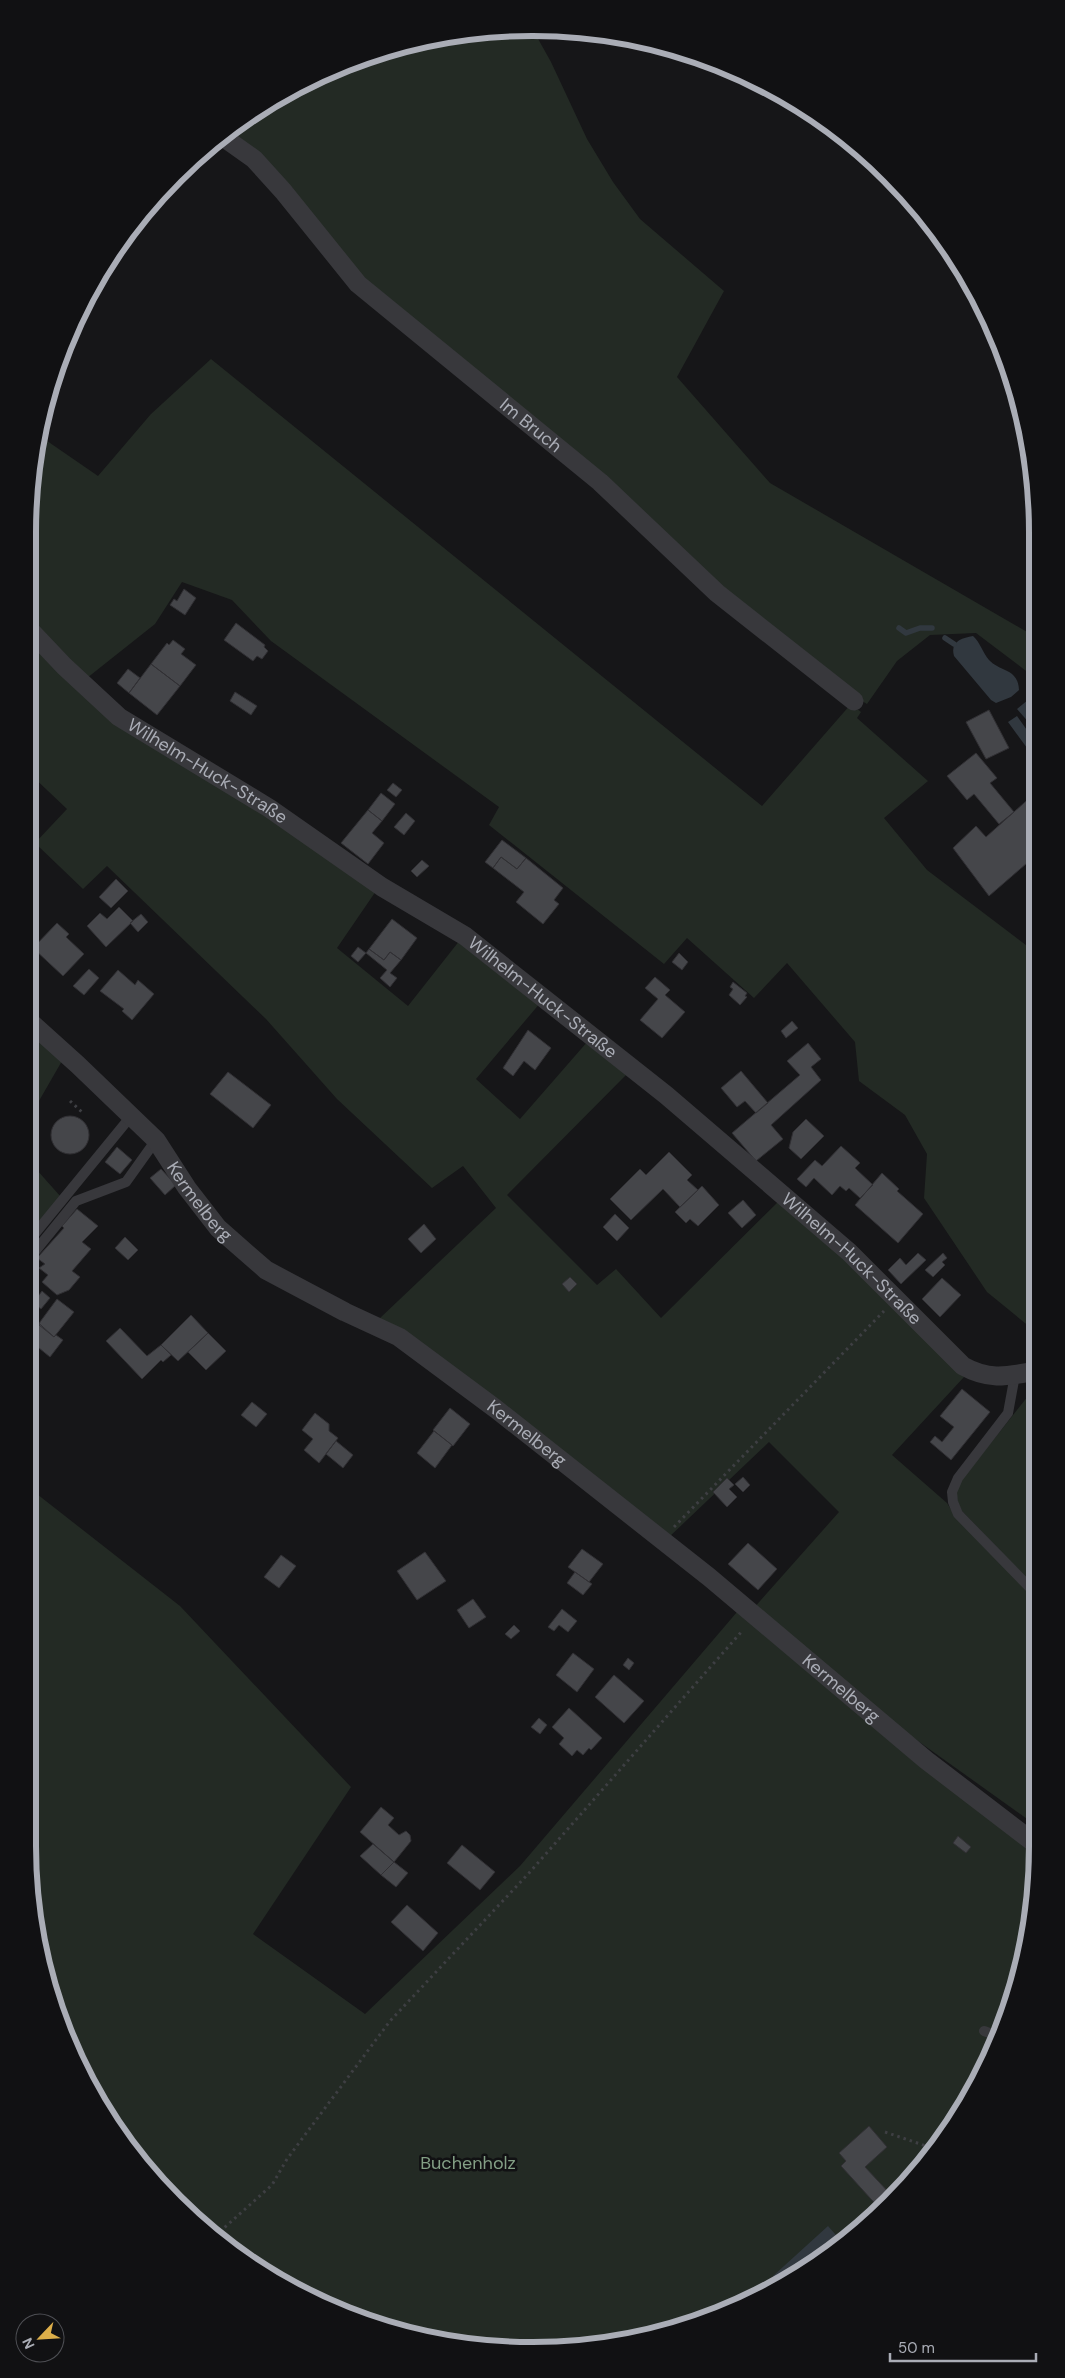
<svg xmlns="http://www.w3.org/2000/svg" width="1065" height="2378" font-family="'DM Sans',sans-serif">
  <rect width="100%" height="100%" fill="#161618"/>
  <path fill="#232a24" d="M532,28L551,62L587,139L613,182L640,219L724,291L677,377L770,483L1034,636V677L976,633L930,635L897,661L867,704L857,698L722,592L362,281L226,134C282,88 362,53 433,37C465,31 500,31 532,28Z
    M211,359L762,806L851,704L861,712L857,718L928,781L884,818L927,870L1035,952L1036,1332L987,1292L924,1198L927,1154L905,1115L859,1081L855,1042L787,963L754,998L687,938L664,964L489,825L499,807L271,641L232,600L182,582L155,624L87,678L28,618V532L37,434L98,476L151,414Z
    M28,638L60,672L266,812L376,891L337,948L408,1006L460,940L541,1002L476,1079L520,1119L588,1041L628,1073L507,1195L597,1285L616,1269L661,1318L780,1200L845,1257L964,1377L892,1455L947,1503L955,1516L1037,1601V1826L876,1711L753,1609L839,1512L769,1442L667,1539L379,1319L496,1208L463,1166L432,1188L337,1099L266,1019L107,866L83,889L35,843L67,809L28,772Z
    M28,1022L66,1054L28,1120Z
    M28,1160L61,1197L28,1235Z
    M1036,1386L1037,1589L962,1511C956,1500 955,1494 960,1482Z
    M28,1487L180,1606L351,1787L253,1934L365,2014L520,1866L737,1612L1037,1850L1028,1944L999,2038L953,2126L912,2179L840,2246L785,2283L695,2324L631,2341L532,2350L434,2341L370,2324L280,2283L200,2225L153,2178L95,2098L54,2008L37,1944L28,1846Z"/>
  <path fill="#31383f" d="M973,636C980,642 983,653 989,660C1000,672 1018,668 1019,690L1011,697L996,703L991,700L954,656C950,642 961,638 973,636Z
    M1034,695V722L1031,725L1017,709Z
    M1017,716L1034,740V749L1030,752L1008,722Z
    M828,2226L843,2243L781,2285L773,2276Z"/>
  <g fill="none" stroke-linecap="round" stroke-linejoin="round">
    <path stroke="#31383f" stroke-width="5.5" d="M899,628L906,633L920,628H932
      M945,638L954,644"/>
  </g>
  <path fill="#45464a" stroke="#313034" d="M184,589L196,598L185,615L170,605L174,599L177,601Z
    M236,623L265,645L264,647L268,651L262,659L257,656L253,661L224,640Z
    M173,640L185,649L181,654L196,665L180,686L151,664L167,643L169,645Z
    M151,664L180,686L157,715L129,693Z
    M128,669L140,678L129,693L117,683Z
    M235,692L257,706L251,715L230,701Z
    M989,710L1009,748L986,759L966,722Z
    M976,753L997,778L990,783L1014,812L999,824L974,794L967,800L947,776Z
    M393,783L402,790L396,797L387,790Z
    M381,793L395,804L382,821L368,810Z
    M1034,794V857L989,896L953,848L976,826L986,837Z
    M368,810L382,821L372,833L384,843L368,864L341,843Z
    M406,813L415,821L404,835L394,827Z
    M502,840L526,858L517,869L501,857L493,868L485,862Z
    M501,857L517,869L526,858L563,888L554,900L559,904L543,924L516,902L524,892L493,868Z
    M422,860L429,866L417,877L411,871Z
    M116,879L128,891L111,908L99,897Z
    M119,907L133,921L106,947L87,926L100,913L107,919Z
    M141,914L148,922L138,932L130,923Z
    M392,919L417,938L401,960L390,952L384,960L369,949Z
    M57,923L69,934L66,937L84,954L63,976L33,948Z
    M358,947L366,953L358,962L351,956Z
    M369,949L384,960L390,952L401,960L390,973L397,978L390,987L380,978L387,970L366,953Z
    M679,953L688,962L682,970L672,962Z
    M89,969L99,978L84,995L73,986Z
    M118,970L135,985L138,980L154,994L132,1020L122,1011L124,1009L100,991Z
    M655,977L670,990L665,995L685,1012L662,1038L640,1020L658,999L645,988Z
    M733,982L747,993L745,996L747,997L740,1005L729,995L733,989L730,987Z
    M792,1021L798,1028L786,1038L781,1031Z
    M528,1030L551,1048L535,1070L524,1061L513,1076L503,1068Z
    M808,1043L821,1059L811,1067L821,1080L771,1125L783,1139L756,1161L732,1133L800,1075L787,1061Z
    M741,1071L768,1103L756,1113L745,1101L737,1107L721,1088Z
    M228,1072L271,1105L253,1128L210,1094Z
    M51 1135a19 19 0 1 1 38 0a19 19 0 1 1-38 0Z
    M806,1119L824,1136L801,1159L789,1148L793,1132Z
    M841,1146L860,1163L855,1168L873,1185L860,1198L849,1188L846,1191L840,1186L832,1195L814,1178L806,1187L797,1179L815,1160L822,1166Z
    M117,1147L132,1160L120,1174L105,1162Z
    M669,1152L692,1175L687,1180L698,1190L680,1207L663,1189L631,1220L610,1199L640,1169L646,1175Z
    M161,1169L176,1185L165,1195L150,1178Z
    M882,1173L899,1189L897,1191L923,1214L898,1243L855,1205Z
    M702,1186L719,1205L698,1226L690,1219L686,1223L675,1212Z
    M743,1200L756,1215L742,1228L728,1213Z
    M77,1209L98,1226L82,1242L91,1249L72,1271L80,1277L69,1290L57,1295L42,1282L48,1275L39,1268L45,1264L37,1258L64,1228L62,1226Z
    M615,1214L629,1228L617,1241L603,1227Z
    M424,1224L436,1239L421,1253L408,1239Z
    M125,1237L138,1250L128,1260L115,1248Z
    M918,1253L926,1260L901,1284L888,1270L900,1258L906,1265Z
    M943,1253L947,1258L942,1262L945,1265L933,1277L925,1270Z
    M570,1277L577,1284L569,1292L562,1284Z
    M942,1278L961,1295L940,1317L922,1299Z
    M42,1291L50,1298L41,1309L33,1303Z
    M57,1299L74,1312L54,1337L39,1325L40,1322Z
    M191,1315L208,1333L178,1361L161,1345Z
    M32,1317L54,1337L56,1335L63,1340L50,1357L28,1339V1322Z
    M120,1328L147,1356L161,1345L171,1355L163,1362L161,1360L142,1379L106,1341Z
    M208,1333L226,1351L206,1370L188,1352Z
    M962,1389L990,1412L951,1460L930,1442L935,1436L942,1442L954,1427L940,1416Z
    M252,1402L267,1414L256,1427L241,1415Z
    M450,1408L470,1424L453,1446L433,1430Z
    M315,1413L329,1424V1431L338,1438L319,1463L304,1450L313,1439L302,1430Z
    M434,1431L452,1445L435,1468L417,1453Z
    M336,1441L353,1455L343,1468L326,1454Z
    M743,1477L750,1485L743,1492L735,1484Z
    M727,1478L734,1485L729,1489L737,1497L727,1507L713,1492Z
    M748,1543L777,1569L758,1590L728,1564Z
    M582,1549L603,1564L589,1582L568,1567Z
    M425,1552L446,1581L417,1600L397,1571Z
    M281,1555L296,1566L279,1588L264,1577Z
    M575,1572L592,1584L583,1595L567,1583Z
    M473,1599L486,1617L469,1628L457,1610Z
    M562,1609L577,1621L568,1632L559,1625L554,1631L548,1627Z
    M514,1625L520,1631L511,1639L505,1634Z
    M573,1653L594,1669L577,1692L556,1675Z
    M628,1658L634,1663L629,1670L623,1665Z
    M614,1675L644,1701L624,1723L595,1697Z
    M569,1708L602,1738L591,1750L589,1748L583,1755L577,1750L572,1756L559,1744L564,1738L552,1727Z
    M539,1718L547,1725L540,1734L531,1727Z
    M381,1807L394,1818L388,1825L399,1835L406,1831L410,1835L411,1841L394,1862L360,1832Z
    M958,1836L971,1847L966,1853L953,1843Z
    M373,1844L394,1862L381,1875L360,1856Z
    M462,1845L495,1872L480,1890L447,1863Z
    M394,1862L408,1873L396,1887L381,1875Z
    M407,1905L438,1933L423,1951L391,1922Z
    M869,2126L887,2147L865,2167L893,2197L880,2209L841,2166L846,2161L839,2153Z"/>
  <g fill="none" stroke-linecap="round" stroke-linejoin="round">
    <path stroke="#3e3f43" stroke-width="3" stroke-dasharray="2.5 4" stroke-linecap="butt" d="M70,1101L83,1113
      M674,1527L884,1311
      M885,2132L935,2149
      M215,2236L272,2185L287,2159L390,2021L529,1873L743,1630"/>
    <path stroke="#38383c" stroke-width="10" d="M28,1242L132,1115
      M28,1267L32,1255L76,1201L126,1182L156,1140
      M1015,1375L1008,1413L958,1478L952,1492L953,1502L958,1514L1037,1595
      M984,2031L1000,2037"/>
    <g stroke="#38383c" stroke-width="19">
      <path id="s1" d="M223,137L254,159L283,191L358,284L600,482L717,593L854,701"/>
      <path id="s2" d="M28,628L64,666L119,717L269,808L382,887L465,936L666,1095L849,1252L963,1366C990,1381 1008,1376 1036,1371"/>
      <path id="s3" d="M28,1020L78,1065L156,1140L187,1188L218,1228L266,1270L345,1312L399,1337L496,1409L709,1577L926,1760L1037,1845"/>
    </g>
  </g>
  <g text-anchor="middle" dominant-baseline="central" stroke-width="5" stroke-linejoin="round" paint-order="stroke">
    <g font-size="18" fill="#aaadb6" stroke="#111113">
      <text stroke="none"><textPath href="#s1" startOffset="424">Im Bruch</textPath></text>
      <text stroke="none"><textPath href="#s2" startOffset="231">Wilhelm-Huck-Straße</textPath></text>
      <text stroke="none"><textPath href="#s2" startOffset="636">Wilhelm-Huck-Straße</textPath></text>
      <text stroke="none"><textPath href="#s3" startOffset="251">Kermelberg</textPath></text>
      <text stroke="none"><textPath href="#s2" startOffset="1041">Wilhelm-Huck-Straße</textPath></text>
      <text stroke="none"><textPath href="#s3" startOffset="656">Kermelberg</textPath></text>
      <text stroke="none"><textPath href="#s3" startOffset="1061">Kermelberg</textPath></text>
    </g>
    <g font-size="18" fill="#839f85" stroke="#111113">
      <text x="468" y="2163">Buchenholz</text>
    </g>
  </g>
  <path d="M0 0H1065V2378H0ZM532 36H533A496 496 0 0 1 1029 532V1846A496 496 0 0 1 533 2342H532A496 496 0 0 1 36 1846V532A496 496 0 0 1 532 36Z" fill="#111113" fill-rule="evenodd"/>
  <path fill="none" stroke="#aaadb6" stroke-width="6" d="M532 36H533A496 496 0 0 1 1029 532V1846A496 496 0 0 1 533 2342H532A496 496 0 0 1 36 1846V532A496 496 0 0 1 532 36Z"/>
  <g transform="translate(40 2338) rotate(245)"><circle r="24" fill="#111113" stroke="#4e4f54"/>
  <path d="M0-4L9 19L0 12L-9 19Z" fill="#dcae4a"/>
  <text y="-8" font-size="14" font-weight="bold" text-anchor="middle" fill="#aaadb6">N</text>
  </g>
  <path d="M890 2353v8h146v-8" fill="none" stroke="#aaadb6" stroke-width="2.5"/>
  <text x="898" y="2353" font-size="15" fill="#aaadb6" stroke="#111113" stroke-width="4" paint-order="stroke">50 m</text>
</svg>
